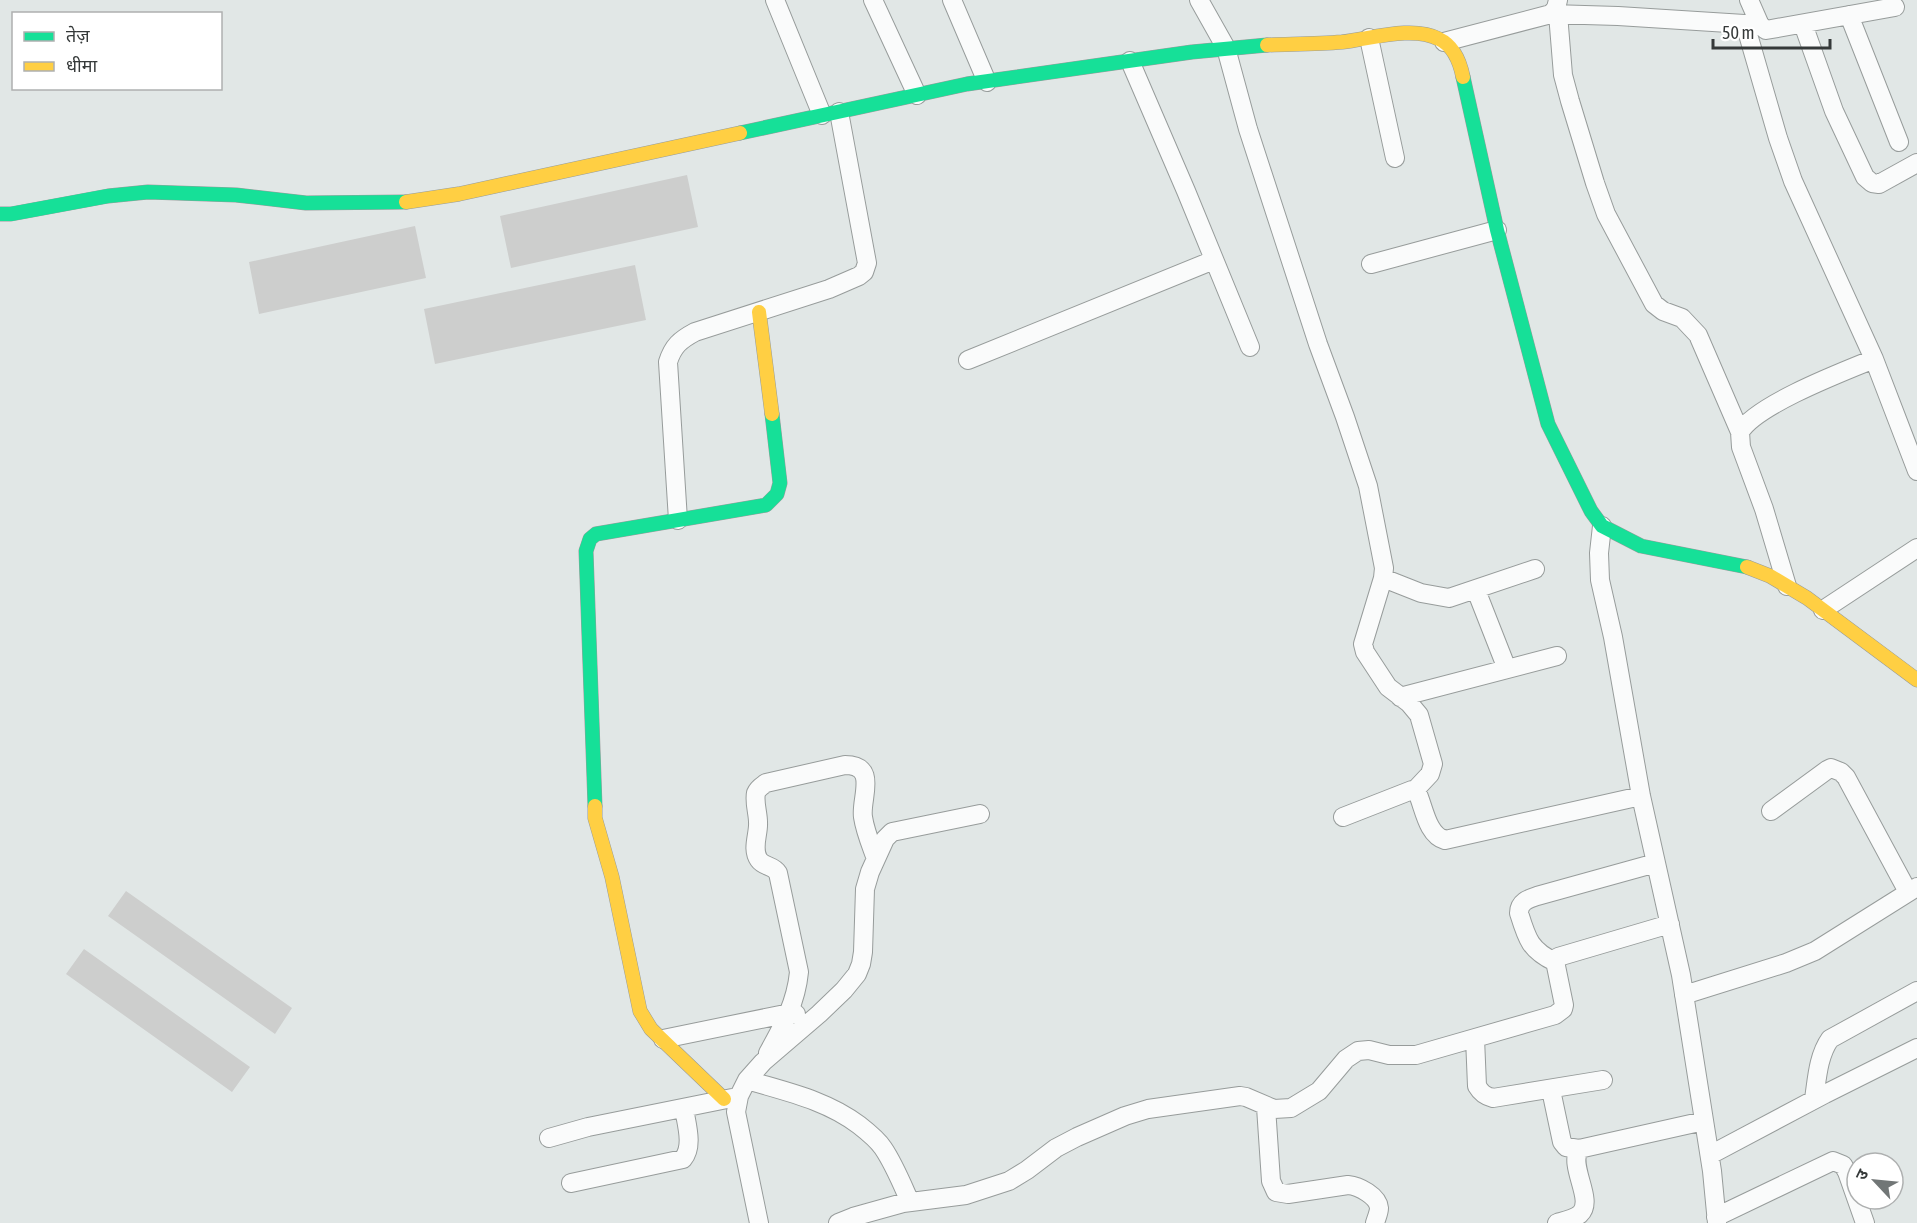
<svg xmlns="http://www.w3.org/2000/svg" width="1917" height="1223" font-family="'Asap Condensed','Noto Sans Devanagari',sans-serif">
  <rect width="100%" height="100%" fill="#e1e7e6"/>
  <path fill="#cdcecd" d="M687,175L698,227L511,268L500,216Z
    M415,226L426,278L259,314L249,262Z
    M635,265L646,320L435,364L424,309Z
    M126,891L292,1008L275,1034L108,916Z
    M84,949L250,1067L232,1092L66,974Z"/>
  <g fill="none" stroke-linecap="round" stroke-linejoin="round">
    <g stroke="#979c9b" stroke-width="20">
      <path id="street" d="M775,0L822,115
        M873,0L917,95
        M952,0L987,82
        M1199,0L1226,48L1248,129L1318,344L1345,417L1368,486L1384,568L1383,578L1363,644L1365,652L1388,687L1409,703L1419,715L1433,764L1430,774L1415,790
        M1749,0L1760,25L1766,30L1895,7
        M1551,14L1618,16L1760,25
        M1558,14L1563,75L1570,101L1595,183L1606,214L1654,304L1663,311L1682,318L1698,335L1740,432
        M1849,15L1899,142
        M1745,24L1778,138L1793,181L1874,359L1917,471
        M1803,24L1834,111L1865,177L1872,183L1879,184L1917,163
        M1369,38L1395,158
        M1444,42L1551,14L1556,8L1558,0
        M1130,61L1186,191L1250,347
        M1371,264L1497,230
        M968,360L1214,260
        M678,520L668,362C673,346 680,340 695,332L829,289L859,276L864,272L867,263L839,112
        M1602,526L1599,553L1600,580L1613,637L1641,796L1681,975L1712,1171L1717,1223
        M1383,578L1421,593L1449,598L1535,569
        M1787,586L1764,509L1741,447L1740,432C1756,405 1842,372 1874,359
        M1476,590L1507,669
        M1823,610L1917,548
        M1400,697L1557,656
        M1771,811L1827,770L1831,768L1841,772L1846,777L1908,892
        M1343,817L1412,790L1417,792C1424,807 1427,835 1445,840L1641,796
        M1555,962C1530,950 1527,939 1519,913C1519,902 1528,899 1537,896L1656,863
        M1684,995L1786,963L1815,951L1917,887
        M1475,1038L1477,1086C1481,1093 1485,1096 1493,1098L1603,1080
        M663,1039L790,1013L796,1014
        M768,1053C783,1026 796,1003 799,972L778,873C773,865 764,867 759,860C751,849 759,834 758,822C758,813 754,802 756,793C758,788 762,786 766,783L845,765C879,765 860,799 863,817C865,831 871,845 876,859
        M747,1080C787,1092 826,1100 859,1125C868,1132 877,1139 883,1148C894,1164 902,1184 910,1202
        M1551,1090L1562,1142L1566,1147L1579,1149
        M1814,1099C1817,1079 1818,1056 1830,1039L1917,991
        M1266,1107L1271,1181L1276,1192L1288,1194L1348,1185C1359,1186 1378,1196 1379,1208C1379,1213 1376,1219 1375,1223
        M549,1138L588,1127L732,1098
        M1710,1155L1825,1094L1917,1048
        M571,1183L683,1159C694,1146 686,1123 684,1108
        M1716,1217L1833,1161L1843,1165L1847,1172L1865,1223
        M759,1223L736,1112L739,1096L747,1080L763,1062L819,1014L844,990L857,974L861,964L863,952L865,889L870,872L885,839L892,832L897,831L980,814
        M838,1223L853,1217L903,1203L966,1195L1009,1181L1027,1170L1056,1148L1077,1137L1125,1116L1148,1109L1240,1096L1246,1097L1274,1109L1291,1108L1319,1091L1346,1059L1358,1051L1369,1050L1389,1055H1416L1555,1015L1563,1009L1564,1005L1556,966L1555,962L1558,957L1670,924
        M1557,1223C1564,1221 1574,1219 1580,1214C1595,1200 1568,1167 1579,1149L1704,1121"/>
    </g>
    <g stroke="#979c9b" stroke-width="15">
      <path id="fast" d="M1463,77L1497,230L1548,424L1591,511L1602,526L1641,546L1747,567
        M740,133L967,84L1192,52L1267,45
        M0,214H11L108,196L148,192L236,195L306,203L406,202
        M595,806L586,551L590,539L596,534L766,505L777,494L780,483L772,414"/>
    </g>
    <g stroke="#979c9b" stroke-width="15">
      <path id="slow" d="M1267,45C1292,44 1317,44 1342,42C1370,39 1413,25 1439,39C1454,46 1460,62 1463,77
        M406,202L459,194L740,133
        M759,312L772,414
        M1747,567L1770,576L1807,598L1917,680
        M595,806V818L612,877L640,1011L651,1029L724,1099"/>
    </g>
    <use href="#street" stroke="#fafbfb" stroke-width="18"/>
    <use href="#fast" stroke="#16e098" stroke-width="14"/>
    <use href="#slow" stroke="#ffcf43" stroke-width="14"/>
  </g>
  <rect x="12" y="12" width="210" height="78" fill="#ffffff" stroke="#aeb0b0" stroke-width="1.5"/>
  <rect x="24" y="32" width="30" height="9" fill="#16e098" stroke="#aeb0b0" stroke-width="1.5"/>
  <text x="66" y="42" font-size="18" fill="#353939">तेज़</text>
  <rect x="24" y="62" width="30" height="9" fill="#ffcf43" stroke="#aeb0b0" stroke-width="1.5"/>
  <text x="66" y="72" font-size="18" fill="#353939">धीमा</text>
  <g transform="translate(1875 1181) rotate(296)"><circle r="28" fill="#ffffff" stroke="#aeb0b0" stroke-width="1.5"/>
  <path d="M0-4.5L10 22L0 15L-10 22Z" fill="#717676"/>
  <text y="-9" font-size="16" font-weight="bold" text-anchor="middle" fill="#353939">उ</text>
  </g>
  <path d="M1713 39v9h117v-9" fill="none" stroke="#353939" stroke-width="3"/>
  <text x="1722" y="39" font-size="18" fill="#353939" stroke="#ffffff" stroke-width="4.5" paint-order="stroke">50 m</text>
</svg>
